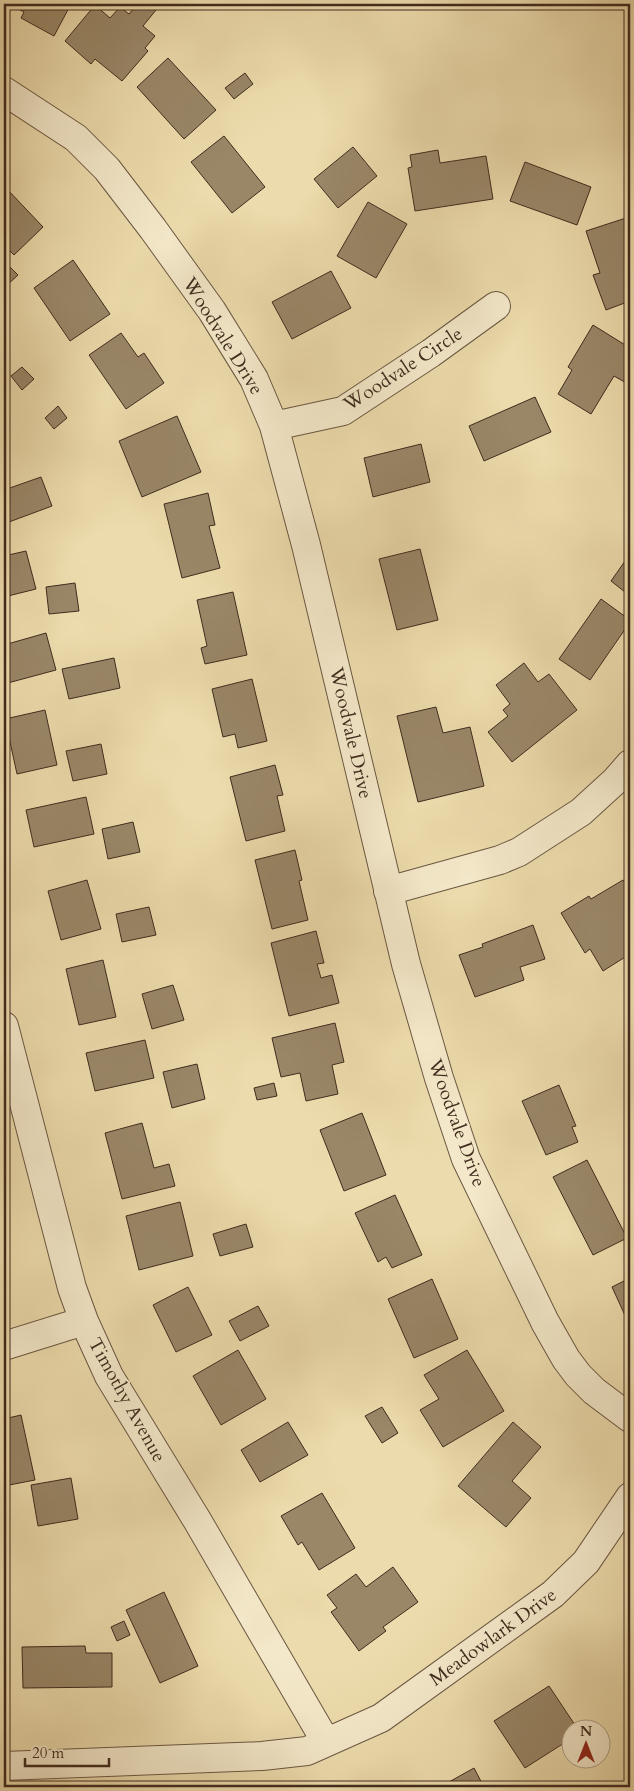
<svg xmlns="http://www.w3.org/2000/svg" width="634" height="1791" font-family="Cardo,serif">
  <rect width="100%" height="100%" fill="#ecdbac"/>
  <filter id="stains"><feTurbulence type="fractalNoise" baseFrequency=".004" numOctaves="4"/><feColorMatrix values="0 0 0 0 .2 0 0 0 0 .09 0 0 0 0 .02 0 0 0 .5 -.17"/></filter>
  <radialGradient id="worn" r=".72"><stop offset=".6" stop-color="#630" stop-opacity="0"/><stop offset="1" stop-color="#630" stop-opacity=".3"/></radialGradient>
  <path fill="#998768" stroke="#402b1e" d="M9,4H71L54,36L21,18L24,12Z
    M137,4H149L156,10L143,26L155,36L145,48L148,51L122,81L95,59L91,64L65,41L95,5L110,18L120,7L129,14Z
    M168,58L216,110L184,139L137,87Z
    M245,73L253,84L234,99L225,88Z
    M224,136L265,187L232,213L191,162Z
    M353,147L377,176L338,208L314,179Z
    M438,150L440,163L486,156L493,199L415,211L408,168L412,167L410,155Z
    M525,162L591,187L577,225L510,201Z
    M7,189L43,227L14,255L4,245V193Z
    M368,202L407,224L376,278L337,256Z
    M629,217L630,220V301L606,310L593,275L600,273L586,231Z
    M73,260L110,314L70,341L34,288Z
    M4,261L18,275L4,288Z
    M331,271L351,308L292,339L272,302Z
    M593,325L630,348V385L614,376L591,414L558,394L572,370L568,367Z
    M121,333L138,357L144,353L164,383L126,409L89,355Z
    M22,367L34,379L22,390L11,376Z
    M535,397L551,432L484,461L469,426Z
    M58,406L67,418L54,429L45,418Z
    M177,416L201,472L142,497L119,441Z
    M421,444L430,482L373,497L364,458Z
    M41,477L52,506L9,522L4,508V490Z
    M208,493L215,525L209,526L220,568L182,578L164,504Z
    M420,549L438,620L397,630L379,559Z
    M26,551L36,589L4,597V556Z
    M630,554V596L611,581Z
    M75,583L79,611L49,614L46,587Z
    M233,592L247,655L205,664L201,648L207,646L197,600Z
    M601,599L630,620V622L590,680L559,659Z
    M46,633L56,670L4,684V645Z
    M114,658L120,688L69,699L62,669Z
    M524,663L538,682L549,674L577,710L512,762L488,732L508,716L503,710L510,704L496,685Z
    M252,679L267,741L238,748L235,734L223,737L212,689Z
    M436,707L443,733L470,727L484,786L418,802L397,716Z
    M45,710L57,765L17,774L5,719Z
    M101,744L107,774L73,781L66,751Z
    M275,765L283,795L277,796L285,831L246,841L230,777Z
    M86,797L94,834L34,847L26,810Z
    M133,822L140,852L108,859L102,829Z
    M295,850L302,880L299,881L308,920L272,929L255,860Z
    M87,880L101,929L61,940L48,891Z
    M623,880L630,891V954L603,971L590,949L585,953L561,913L589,896L591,899Z
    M149,907L156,935L122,942L116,914Z
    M533,925L545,959L520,967L524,980L475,997L459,955L483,947L482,944Z
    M316,931L324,963L317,964L321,978L332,975L339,1003L289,1016L271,943Z
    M103,960L116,1017L79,1025L66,969Z
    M173,985L184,1020L152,1029L142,994Z
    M335,1023L344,1062L332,1065L338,1094L306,1101L300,1073L281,1077L272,1038Z
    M145,1040L154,1078L95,1091L86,1053Z
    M197,1064L205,1099L172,1108L163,1072Z
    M274,1083L277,1096L257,1100L254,1088Z
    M559,1085L576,1126L572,1127L578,1142L546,1155L522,1101Z
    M362,1113L386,1175L344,1191L320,1130Z
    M142,1123L154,1168L169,1164L175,1186L122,1199L105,1133Z
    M587,1160L627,1238L593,1255L553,1177Z
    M395,1195L422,1255L392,1268L386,1257L378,1262L355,1213Z
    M180,1202L193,1256L139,1270L126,1216Z
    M246,1224L253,1247L220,1256L213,1234Z
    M630,1278V1322H628L612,1287Z
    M432,1279L458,1339L414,1358L388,1299Z
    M188,1287L212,1335L176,1352L153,1305Z
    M258,1306L269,1326L240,1341L229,1321Z
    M238,1350L266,1399L221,1425L193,1376Z
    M467,1350L504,1411L443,1447L420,1410L439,1399L424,1375Z
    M382,1407L398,1433L382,1443L365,1416Z
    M21,1415L35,1480L4,1486V1419Z
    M288,1422L308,1455L260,1482L241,1450Z
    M513,1422L541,1447L512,1481L531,1498L506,1527L458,1486Z
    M71,1478L78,1519L38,1526L31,1485Z
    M322,1493L355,1548L319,1570L302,1542L298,1545L281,1516Z
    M393,1567L418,1602L383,1627L386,1631L359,1651L331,1612L337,1608L327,1595L356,1574L366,1587Z
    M164,1592L198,1666L160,1683L126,1610Z
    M124,1621L130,1635L117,1641L111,1627Z
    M85,1646L86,1653H112V1687L23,1688L22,1647Z
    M549,1686L577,1728H572V1738L525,1768L494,1721Z
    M474,1768L484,1787H440Z"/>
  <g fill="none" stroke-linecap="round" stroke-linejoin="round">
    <g stroke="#6b5742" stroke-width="30">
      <path id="minor" d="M4,91L76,138L107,169L153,229L212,311L254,379L274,426L306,545L406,964L439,1078L466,1159L545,1322L566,1359L578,1375L594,1391L630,1418
        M274,426L343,411L431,353L496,306
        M388,891L500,860L519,852L581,812L616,780L630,764
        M4,1026L72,1288L84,1321L109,1376L197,1520L326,1742
        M4,1346L84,1321
        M4,1766L262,1756L307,1751L381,1718L553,1594L586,1562L630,1497"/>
    </g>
    <use href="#minor" stroke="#f3e8c9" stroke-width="28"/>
  </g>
  <g text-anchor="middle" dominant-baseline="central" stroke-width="4" stroke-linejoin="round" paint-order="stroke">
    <g font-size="19" fill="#402b1e" stroke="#f3e8c9">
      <text transform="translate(223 336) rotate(58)">Woodvale Drive</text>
      <text transform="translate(403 369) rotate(-33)">Woodvale Circle</text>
      <text transform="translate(351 733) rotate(77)">Woodvale Drive</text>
      <text transform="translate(457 1123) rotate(70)">Woodvale Drive</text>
      <text transform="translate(127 1400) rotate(61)">Timothy Avenue</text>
      <text transform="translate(493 1637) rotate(-36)">Meadowlark Drive</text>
    </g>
  </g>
  <rect width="634" height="1791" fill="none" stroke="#ecdbac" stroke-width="20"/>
  <rect x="5" y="5" width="624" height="1781" fill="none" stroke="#402b1e" stroke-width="2.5"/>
  <rect x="10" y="10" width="614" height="1771" fill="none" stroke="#402b1e"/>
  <g transform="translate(586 1744)"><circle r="24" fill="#f3e8c9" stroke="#ab9c85"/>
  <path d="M0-4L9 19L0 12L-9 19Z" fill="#8f2418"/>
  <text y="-8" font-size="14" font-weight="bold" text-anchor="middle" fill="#402b1e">N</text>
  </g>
  <path d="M25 1758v8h84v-8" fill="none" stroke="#402b1e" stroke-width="2.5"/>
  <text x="32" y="1758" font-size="15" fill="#402b1e" stroke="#f3e8c9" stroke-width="4" paint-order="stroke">20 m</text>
  <rect width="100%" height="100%" filter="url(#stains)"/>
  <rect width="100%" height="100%" fill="url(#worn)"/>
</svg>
